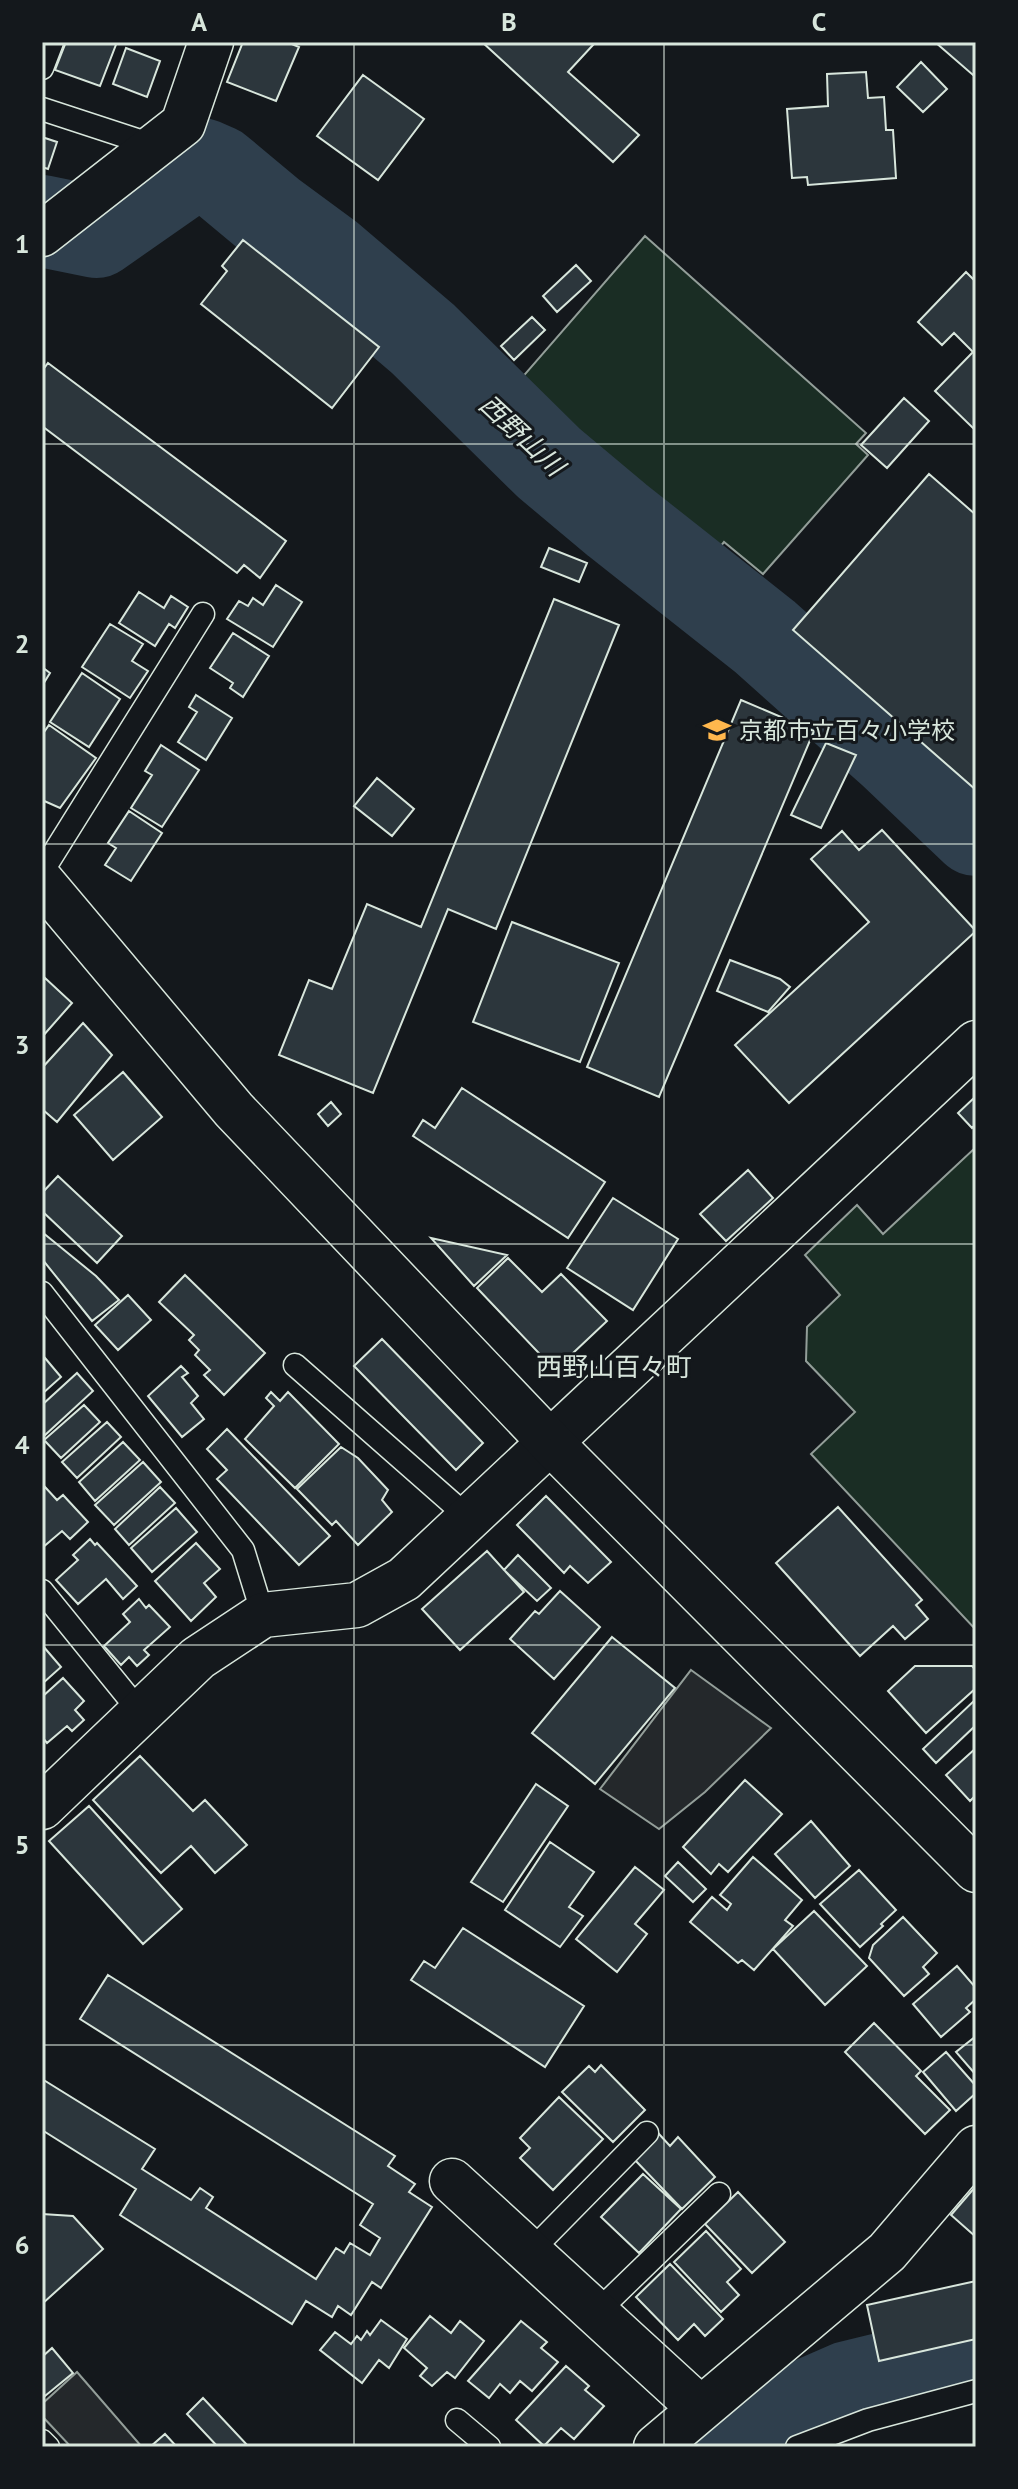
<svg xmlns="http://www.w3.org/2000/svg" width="1018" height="2489" font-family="'PT Sans','Noto Sans JP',sans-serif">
  <rect width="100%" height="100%" fill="#14181c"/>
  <path fill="#1a2d24" stroke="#939e99" stroke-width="2" d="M645,236L866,433L856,444L868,455L763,574L724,542L694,579L506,396Z
    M976,1147V1630L811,1454L855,1412L806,1361L807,1327L840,1295L805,1255L857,1205L883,1234Z"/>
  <path fill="#24282b" stroke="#939e99" stroke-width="2" d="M691,1670L771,1728L705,1792L659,1829L600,1789Z
    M77,2372L142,2447H71L42,2416V2404Z"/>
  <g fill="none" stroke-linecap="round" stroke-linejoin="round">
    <path stroke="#2f3f4d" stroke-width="92" d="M42,221L96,232L189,167L201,164L217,171L271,216L328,258L423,339L549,463L617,520L765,637L894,752L976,830
      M722,2447L780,2417L849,2387L976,2356"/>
  </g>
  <path fill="#2c363c" stroke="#d8e6dc" stroke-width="2" d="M66,42H117L100,86L55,70Z
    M243,42H287L299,47L276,101L227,82Z
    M482,42H590L593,45L568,72L639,135L613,162Z
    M935,42H976V72L973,75Z
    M126,48L160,61L147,97L113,84Z
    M921,62L947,89L923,112L897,87Z
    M866,72L868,98L884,97L886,130H893L896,178L808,185L807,177L792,178L787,109L828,106L827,74Z
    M363,75L424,119L378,180L317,136Z
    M42,137L57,142L48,169L42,167Z
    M243,240L379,347L332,408L201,304L227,271L222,266Z
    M576,265L591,281L557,312L543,296Z
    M966,272L976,282V431L935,391L973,352L954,333L942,345L918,322Z
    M532,317L545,330L514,360L501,346Z
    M48,363L286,541L260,578L244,565L237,573L42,426V371Z
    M904,398L929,421L887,468L861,445Z
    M929,474L976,515V790L793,630Z
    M549,548L587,563L579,582L541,567Z
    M276,585L302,602L273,647L227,619L239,601L248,606L253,598L263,605Z
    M139,592L164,608L171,596L188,607L175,628L169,624L155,646L119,623Z
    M554,599L619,625L496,929L448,909L373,1093L279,1055L309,980L332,989L367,904L421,927Z
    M110,624L143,644L132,661L148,671L130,698L82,667Z
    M233,633L269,656L243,697L230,688L233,683L210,668Z
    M42,667L50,673L42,686Z
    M82,673L120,699L89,747L50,722Z
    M196,695L232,718L206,760L178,742L197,712L189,707Z
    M741,700L814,731L659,1097L587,1067Z
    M49,725L96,758L60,808L42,800V735Z
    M826,743L856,755L821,828L791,815Z
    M161,745L199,770L162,827L131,808L152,775L145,771Z
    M377,778L414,809L392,836L354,806Z
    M129,811L162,833L131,881L105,865L116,848L108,843Z
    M882,830L976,931L789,1103L735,1045L869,922L811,859L842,831L859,850Z
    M512,922L619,963L580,1062L473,1022Z
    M730,960L780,979L790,987L768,1012L717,991Z
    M45,978L72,1003L42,1037V981Z
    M83,1023L112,1055L57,1122L42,1109V1068Z
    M123,1072L162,1117L113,1160L74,1115Z
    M462,1088L605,1182L568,1238L413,1136L423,1120L435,1128Z
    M976,1096V1124L972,1128L958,1113Z
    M331,1102L341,1114L328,1126L318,1114Z
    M748,1170L773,1198L726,1241L700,1214Z
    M58,1176L122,1236L97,1263L42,1211V1193Z
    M613,1198L678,1239L633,1310L567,1268Z
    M42,1232L96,1276L119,1300L92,1321L42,1259Z
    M431,1238L507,1255L474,1286Z
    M508,1258L542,1292L561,1274L607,1321L555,1370L477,1288Z
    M185,1275L265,1353L224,1395L204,1375L210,1370L195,1355L199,1350L189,1340L194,1335L159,1302Z
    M128,1295L151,1320L118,1350L95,1325Z
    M382,1339L483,1443L456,1470L354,1366Z
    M45,1358L61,1377L42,1394V1361Z
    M181,1366L188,1373L182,1377L198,1396L191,1403L204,1419L182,1437L148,1396Z
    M77,1373L93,1391L44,1436L42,1405Z
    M271,1392L280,1401L288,1392L339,1444L295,1488L245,1439L274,1406L266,1398Z
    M84,1405L100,1422L61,1458L44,1440Z
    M107,1422L121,1437L77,1478L62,1462Z
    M227,1429L330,1536L299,1565L217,1479L227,1470L207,1449Z
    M123,1442L140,1460L95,1501L79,1482Z
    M341,1447L358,1458L388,1490L382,1500L392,1512L358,1545L336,1521L332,1525L297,1489Z
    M143,1462L161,1482L114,1525L95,1505Z
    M45,1487L57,1500L63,1495L88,1522L70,1539L62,1531L42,1548V1490Z
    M160,1487L175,1503L129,1545L115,1529Z
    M546,1496L611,1562L588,1583L570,1566L564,1573L517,1525Z
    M838,1507L922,1600L916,1605L928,1619L905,1639L893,1626L860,1656L776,1563Z
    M176,1508L197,1532L152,1572L131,1548Z
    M90,1539L95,1545L97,1543L137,1586L123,1599L106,1579L78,1604L56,1580L78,1560L73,1555Z
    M196,1543L220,1569L204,1583L216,1597L191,1621L155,1581Z
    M487,1551L524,1592L460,1650L422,1609Z
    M518,1555L551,1588L537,1601L504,1570Z
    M560,1591L600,1627L554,1679L510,1639L535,1611L539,1614Z
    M139,1599L146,1608L149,1605L170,1627L144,1650L149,1655L137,1666L129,1657L121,1665L104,1646L130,1622L123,1614Z
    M612,1637L675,1688L595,1784L532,1733Z
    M43,1646L61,1667L42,1684V1647Z
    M915,1666H972L976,1671V1688L926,1733L888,1691Z
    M63,1678L84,1701L75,1710L84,1720L72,1731L67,1726L47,1743L42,1737V1697Z
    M976,1699V1725L936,1763L923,1749Z
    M976,1748V1795L970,1801L946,1775Z
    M140,1756L193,1811L205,1800L247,1845L215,1873L191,1846L161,1873L93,1800Z
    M745,1780L782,1814L728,1872L719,1864L711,1874L683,1847Z
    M536,1784L568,1806L503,1902L471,1882Z
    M89,1806L182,1909L143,1944L49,1841Z
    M811,1821L850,1866L815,1898L775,1854Z
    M550,1842L594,1872L569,1907L583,1916L560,1947L505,1910Z
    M753,1857L802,1900L785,1920L793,1926L754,1970L742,1960L738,1963L690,1922L712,1897L727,1910L731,1904L720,1895Z
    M678,1862L706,1889L693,1902L665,1876Z
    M635,1867L664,1890L635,1924L647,1934L617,1972L576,1939Z
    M859,1870L896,1910L881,1924L883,1926L860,1947L820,1904Z
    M814,1911L867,1966L825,2005L773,1949Z
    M903,1917L937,1953L923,1967L929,1974L904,1996L869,1958L873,1945Z
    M463,1928L584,2006L545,2067L411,1980L424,1961L435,1968Z
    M957,1966L976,1988V1999L966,2008L970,2012L941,2037L913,2004Z
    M108,1975L395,2156L388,2166L415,2184L409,2192L432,2207L381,2288L372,2282L351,2315L338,2306L332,2317L306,2301L292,2324L120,2215L136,2189L42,2130V2079L155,2149L142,2169L191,2200L200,2188L213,2197L206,2208L316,2279L336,2248L344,2253L350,2243L370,2255L380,2238L360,2225L373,2204L80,2019Z
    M874,2023L921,2071L916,2076L950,2110L925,2134L845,2052Z
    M976,2036V2075L956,2052Z
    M946,2052L976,2086V2093L956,2111L923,2072Z
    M601,2065L645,2110L613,2142L562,2092L589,2066L595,2072Z
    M559,2097L603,2139L553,2190L520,2158L530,2148L520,2138Z
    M659,2134L670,2146L678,2137L715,2177L682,2209L633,2158Z
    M643,2174L681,2209L639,2253L601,2217Z
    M976,2186V2237L951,2215Z
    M738,2192L785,2242L752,2273L705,2224Z
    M42,2214L73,2216L103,2249L42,2304Z
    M706,2231L741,2269L727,2282L739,2295L721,2312L674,2262Z
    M670,2264L723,2319L705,2336L694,2324L678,2340L636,2297Z
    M976,2281V2339L879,2361L867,2305Z
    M430,2316L451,2333L460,2321L484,2341L455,2378L447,2372L432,2386L420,2376L427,2368L404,2348Z
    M381,2320L407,2339L389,2368L379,2360L362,2383L320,2350L335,2332L351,2344L357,2336L361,2340L367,2331L370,2335Z
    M521,2321L547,2342L541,2348L558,2362L532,2391L520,2381L510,2393L500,2384L489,2398L468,2381Z
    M52,2348L73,2373L45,2396L42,2393V2357Z
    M566,2366L589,2386L585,2390L604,2406L574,2439L561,2428L544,2446L516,2420Z
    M203,2398L249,2447H218L187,2414Z
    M165,2434L177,2447H150Z"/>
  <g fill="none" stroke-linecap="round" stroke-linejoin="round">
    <g stroke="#d8e6dc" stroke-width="25">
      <path id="service" d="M42,68L52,42
        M42,109L155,146
        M42,872L203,614
        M42,1293L243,1550L263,1615
        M295,1365L469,1518
        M42,1591L141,1713
        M530,2252L647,2133
        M596,2313L719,2194
        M457,2420L489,2447
        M42,2441L48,2447
        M797,2447L868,2420L976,2391"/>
    </g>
    <g stroke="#d8e6dc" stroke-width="47">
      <path id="minor" d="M42,234L183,124L211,42
        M42,1807L198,1658L263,1615L357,1605L404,1579L976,1043
        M452,2181L701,2409
        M656,2447L887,2252L976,2148"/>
    </g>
    <g stroke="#d8e6dc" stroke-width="47">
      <path id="tertiary" d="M42,882L234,1110L550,1442L976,1870"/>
    </g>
    <use href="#service" stroke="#14181c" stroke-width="22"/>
    <use href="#minor" stroke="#14181c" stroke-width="44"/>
    <use href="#tertiary" stroke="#14181c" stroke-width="44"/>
  </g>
  <path fill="none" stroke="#d8e6dc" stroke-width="2" stroke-opacity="0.55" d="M354,42V2447M664,42V2447M42,444H976M42,844H976M42,1244H976M42,1645H976M42,2045H976"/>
  <defs>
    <g id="school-bare" transform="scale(2.16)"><path d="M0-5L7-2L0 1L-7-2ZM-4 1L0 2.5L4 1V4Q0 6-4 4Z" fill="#ffb74d" stroke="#14181c" stroke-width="2.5" paint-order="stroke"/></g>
  </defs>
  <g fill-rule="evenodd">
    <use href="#school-bare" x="717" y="730"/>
  </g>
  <g text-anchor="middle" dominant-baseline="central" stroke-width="6" stroke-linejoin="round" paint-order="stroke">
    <g font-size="24" fill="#d8e6dc" stroke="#14181c" text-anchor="start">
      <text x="739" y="730">京都市立百々小学校</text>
    </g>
    <g font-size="26" font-style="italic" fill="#d8e6dc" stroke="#14181c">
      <text transform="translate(522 435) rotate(43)">西野山川</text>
    </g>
    <g font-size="26" fill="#d8e6dc" stroke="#14181c">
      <text x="614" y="1366">西野山百々町</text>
    </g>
  </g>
  <rect width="1018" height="2489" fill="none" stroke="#14181c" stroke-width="88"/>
  <rect x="44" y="44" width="930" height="2401" fill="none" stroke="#d8e6dc" stroke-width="3"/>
  <g font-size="26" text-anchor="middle" font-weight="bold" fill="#d8e6dc">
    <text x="199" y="31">A</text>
    <text x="509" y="31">B</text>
    <text x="819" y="31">C</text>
    <text x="22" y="253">1</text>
    <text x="22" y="653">2</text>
    <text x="22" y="1054">3</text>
    <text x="22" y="1454">4</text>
    <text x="22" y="1854">5</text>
    <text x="22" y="2254">6</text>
  </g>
</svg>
